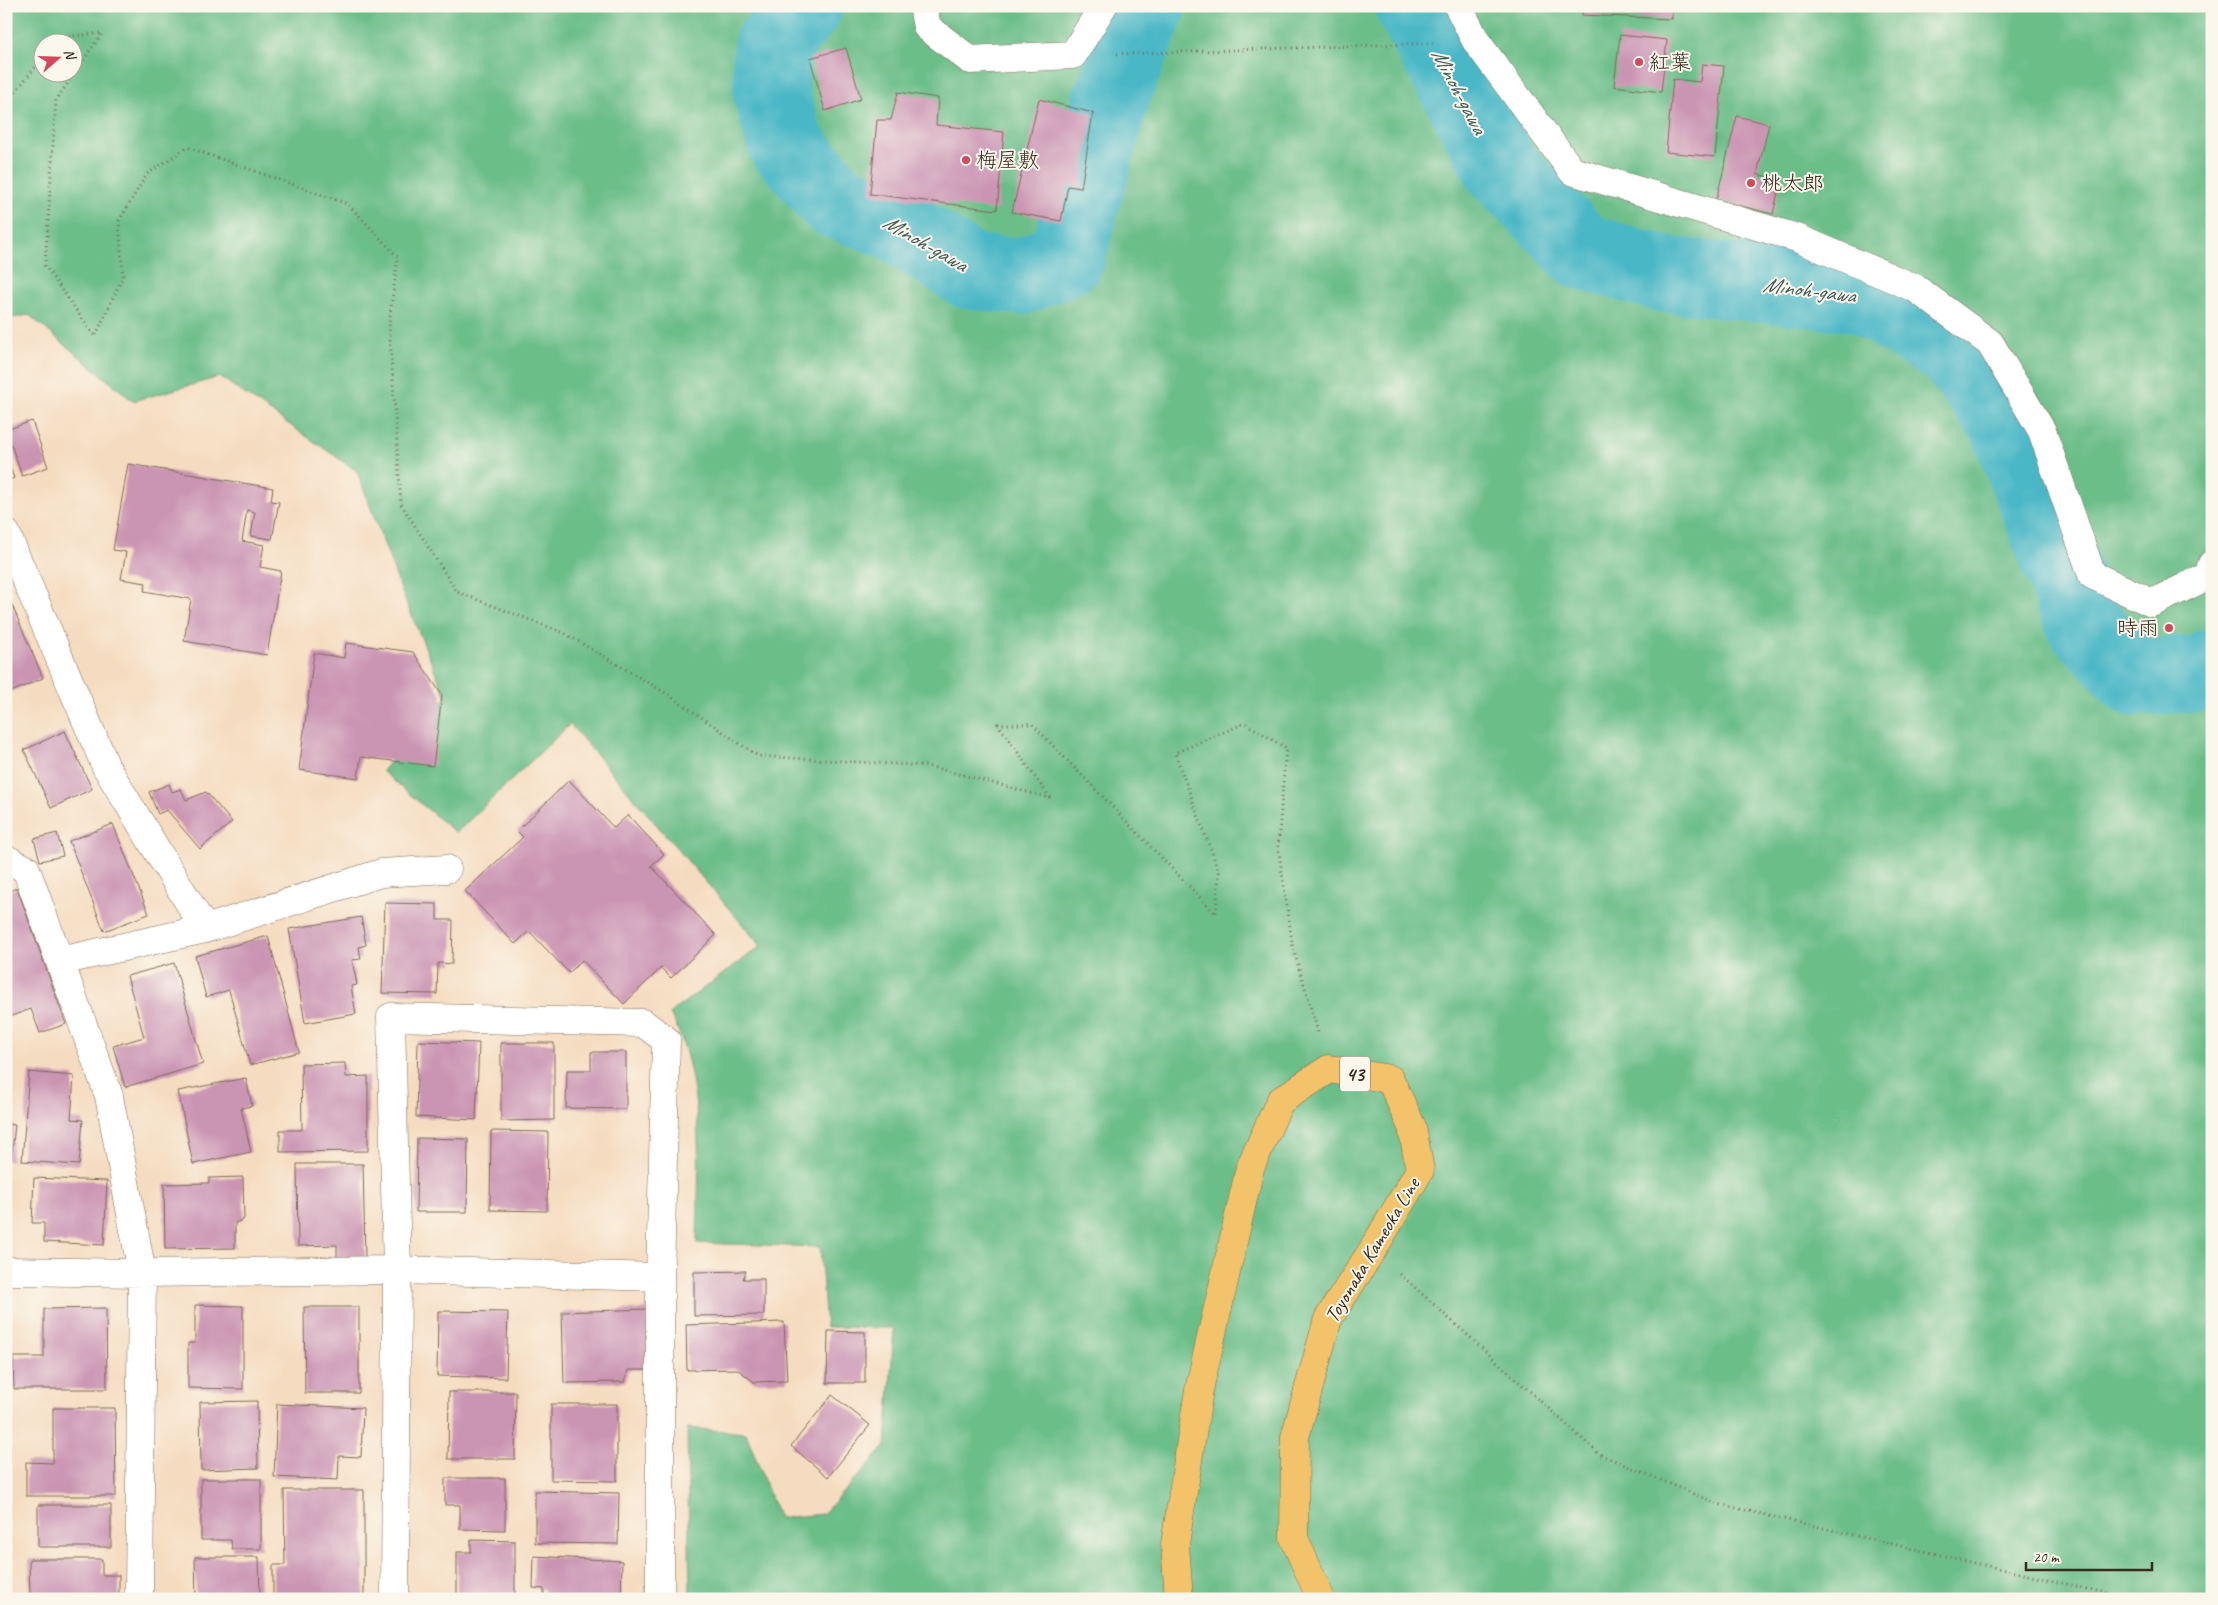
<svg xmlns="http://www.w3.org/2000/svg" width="2218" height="1605" font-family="Caveat,'Klee One',sans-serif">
  <rect width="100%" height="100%" fill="#fbf7ec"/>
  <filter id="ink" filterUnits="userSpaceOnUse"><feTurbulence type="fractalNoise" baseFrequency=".02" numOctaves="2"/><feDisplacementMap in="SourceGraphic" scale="10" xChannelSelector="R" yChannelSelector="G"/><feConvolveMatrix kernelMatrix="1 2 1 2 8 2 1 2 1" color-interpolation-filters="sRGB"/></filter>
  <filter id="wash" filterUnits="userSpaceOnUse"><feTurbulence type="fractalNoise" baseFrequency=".0096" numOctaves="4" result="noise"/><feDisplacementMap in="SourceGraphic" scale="20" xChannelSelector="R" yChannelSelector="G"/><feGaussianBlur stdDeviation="1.12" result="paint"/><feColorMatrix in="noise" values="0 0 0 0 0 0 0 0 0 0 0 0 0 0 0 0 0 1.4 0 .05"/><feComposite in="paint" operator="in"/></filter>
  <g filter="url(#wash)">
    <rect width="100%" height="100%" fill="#f5dcc0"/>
    <path fill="#6cbe89" stroke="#547454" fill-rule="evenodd" d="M6,6H2212V1599H690L687,1428L746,1433L779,1518L823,1514L886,1446L894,1328L826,1327L820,1247L697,1243C698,1169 706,1080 670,1013L761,946L570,724L456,833L382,771L446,697L402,592L357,471L220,377L133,401L29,315L6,319ZM42,42H72V72H42Z"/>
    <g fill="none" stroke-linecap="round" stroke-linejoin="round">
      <path stroke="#4ab7c6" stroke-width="76" d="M805,6L771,47V93L786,144L834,200L894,222L969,271L1021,277L1067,257L1110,101L1148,6
        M1413,6L1501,168L1583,252L1663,274L1863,295L1953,351L2006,421L2083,623L2135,678L2208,673L2212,666"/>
    </g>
    <g id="blocks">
      <path fill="#ca94b3" d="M1582,6H1672V19L1582,15Z
        M1620,35L1667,40L1661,92L1614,86Z
        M846,48L861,99L825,111L810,58Z
        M1702,64L1724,66L1715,157L1666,152L1673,79L1700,82Z
        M898,92L938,98L936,125L1004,132L997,210L870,194L877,120H891Z
        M1039,99L1093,113L1081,188L1068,186L1061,221L1012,212Z
        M1737,116L1769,124L1757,174L1781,180L1773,214L1716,200Z
        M32,421L48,467L22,476L6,430Z
        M6,457L14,478L6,481Z
        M128,464L273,488L271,501L279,502L272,539L251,536L255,512L247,510L242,541L264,545L260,567L281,571L267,655L184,641L191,599L144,591L146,583L121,579L126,552L113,550Z
        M6,591L43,678L6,694Z
        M346,643L413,652L442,695L433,766L361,757L358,778L299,770L314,653L344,658Z
        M65,731L92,789L51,808L24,750Z
        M569,780L614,828L628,815L664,854L651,866L716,935L671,978L661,968L624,1004L582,960L569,973L529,931L515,944L465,891L523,837L517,831Z
        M169,784L172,792L181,789L186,800L206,792L232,822L200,849L167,810L158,814L149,792Z
        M113,824L149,914L104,931L69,841Z
        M57,833L63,856L40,861L34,839Z
        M17,888L66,1024L40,1033L31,1009L6,1018V892Z
        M385,903L437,904V920H453L452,964L438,963L437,994L382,993Z
        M361,917L366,945L359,947L361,959L352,960L357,985L351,986L356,1014L305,1023L289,929Z
        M268,936L299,1052L250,1065L229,990L206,997L195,956Z
        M174,963L203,1064L125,1087L113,1046L144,1037L127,976Z
        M418,1041L479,1043L476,1120L416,1117Z
        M501,1043H554V1120L501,1121Z
        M591,1052H626V1109L566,1108L567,1070H591Z
        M345,1063L346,1077L368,1076V1151L280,1152V1130H302L301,1064Z
        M29,1072L74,1076L71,1119L83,1120L79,1165L22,1161Z
        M246,1078L252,1106L241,1108L251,1152L193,1164L178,1091Z
        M6,1124L15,1125L11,1161H6Z
        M491,1131L548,1132L547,1211L490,1210Z
        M417,1138L468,1139L467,1212H416Z
        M297,1164H363L365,1257H337V1245L298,1246Z
        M243,1177L244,1219L235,1223V1248L165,1249L164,1184L209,1183V1178Z
        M34,1178L107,1181L104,1245L44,1242V1223H32Z
        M746,1271L743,1279H764V1315L694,1316V1272Z
        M195,1305L243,1306V1389L188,1388V1343H195Z
        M304,1307H359V1393H305Z
        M106,1308L107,1389H14L13,1357H44V1309Z
        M648,1309L649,1370H628L625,1382L564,1383L562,1312Z
        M438,1311L508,1312L506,1378L437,1376Z
        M784,1322L787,1381L754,1382L737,1369L687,1370L686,1325Z
        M828,1331L865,1332V1383H827Z
        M449,1392H516L515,1459H448Z
        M6,1395H9L10,1463H6Z
        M832,1395L870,1425L828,1477L791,1446Z
        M257,1401L258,1468L201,1470L200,1402Z
        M277,1404L363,1408L361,1457L339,1456L338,1480L274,1477Z
        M551,1404H617V1481L551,1480Z
        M53,1408H115L116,1496H26V1462L53,1463Z
        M445,1478H505V1530L460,1529V1505H445Z
        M201,1479H261V1549H232L231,1540H201Z
        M284,1490H364V1598H273V1565H285Z
        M535,1491L619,1493L618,1544L535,1543Z
        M38,1505H111V1547H38Z
        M471,1540L515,1541V1599H457V1552H471Z
        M534,1556L622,1561L621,1599H544V1589L533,1588Z
        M195,1557H259L260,1599H196Z
        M29,1559H102V1575H119V1599H30Z"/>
    </g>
  </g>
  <g filter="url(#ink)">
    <use href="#blocks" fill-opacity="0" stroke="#7c6857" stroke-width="1"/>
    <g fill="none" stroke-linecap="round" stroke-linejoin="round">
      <g stroke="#7c6857" stroke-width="29">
        <path id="minor" d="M923,6L927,27L970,60L1073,55L1103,6
          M1458,6L1476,41L1572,171L1797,238L1915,288L1990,343L2042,431L2092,575L2152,603L2208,576L2212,564
          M6,533L106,767L205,929
          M6,859L26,869L109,1096L142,1273L139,1599
          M60,961L205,929L381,873L447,869
          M6,1271L142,1273L397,1270L660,1277
          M395,1599L397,1270L391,1017L643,1023L666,1040L660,1277V1599"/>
      </g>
      <g stroke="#7c6857" stroke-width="29">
        <path id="major" d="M1179,1599L1175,1544L1199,1390L1250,1168L1280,1101L1329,1069L1390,1079L1412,1127L1420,1170L1373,1249L1328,1319L1295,1437L1294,1538L1321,1599"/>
      </g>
      <path stroke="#7c6857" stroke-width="3" stroke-dasharray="1 4" stroke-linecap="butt" d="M56,42L61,37L102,33L56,100L45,266L95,337L123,276L119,221L147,174L187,147L348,204L398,257L389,322L401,504L457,592L564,633L664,692L758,756L928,766L1050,798L998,724H1032L1216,914L1219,872L1175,753L1245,723L1286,748L1278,845L1293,948L1319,1035
        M1117,54L1436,43
        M6,103L42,59
        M1400,1274L1599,1454L1718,1504L2132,1599"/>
      <use href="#minor" stroke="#fff" stroke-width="28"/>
      <use href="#major" stroke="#f2c36a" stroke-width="28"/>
    </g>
  </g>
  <g fill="#d1495b" stroke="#fbf7ec" stroke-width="2">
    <circle cx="1639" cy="62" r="5"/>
    <circle cx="966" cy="160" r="5"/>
    <circle cx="1751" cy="183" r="5"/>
    <circle cx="2169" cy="628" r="5"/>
  </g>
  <g text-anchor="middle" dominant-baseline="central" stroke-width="4" stroke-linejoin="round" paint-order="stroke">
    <rect fill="#fbf7ec" stroke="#75685c" stroke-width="1" x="1340" y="1056.5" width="30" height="35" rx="4"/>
    <g font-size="20" font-weight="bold" fill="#3b2a1e">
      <text x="1355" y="1074">43</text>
    </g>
    <g font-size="21" fill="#3b2a1e" stroke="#fbf7ec" text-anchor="start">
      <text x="1649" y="62">紅葉</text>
      <text x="976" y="160">梅屋敷</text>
      <text x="1761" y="183">桃太郎</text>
      <text x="2159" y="628" text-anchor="end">時雨</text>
    </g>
    <g font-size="21" fill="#3b2a1e" stroke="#fbf7ec">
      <text transform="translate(1372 1250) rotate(-59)">Toyonaka Kameoka Line</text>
    </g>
    <g font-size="22" font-style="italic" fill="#405b59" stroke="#fbf7ec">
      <text transform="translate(1459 91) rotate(62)">Minoh-gawa</text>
      <text transform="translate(925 243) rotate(30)">Minoh-gawa</text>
      <text transform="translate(1809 290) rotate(7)">Minoh-gawa</text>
    </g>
  </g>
  <rect width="2218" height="1605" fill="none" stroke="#fbf7ec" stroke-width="25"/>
  <g transform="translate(58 58) rotate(70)"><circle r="24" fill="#fbf7ec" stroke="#aea59a"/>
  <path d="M0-4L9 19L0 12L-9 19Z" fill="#d1495b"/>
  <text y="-8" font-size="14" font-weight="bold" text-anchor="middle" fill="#3b2a1e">N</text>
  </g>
  <path d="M2026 1562v8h126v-8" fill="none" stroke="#3b2a1e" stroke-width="2.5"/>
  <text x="2033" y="1562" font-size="15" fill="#3b2a1e" stroke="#fbf7ec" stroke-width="4" paint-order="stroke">20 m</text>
</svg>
